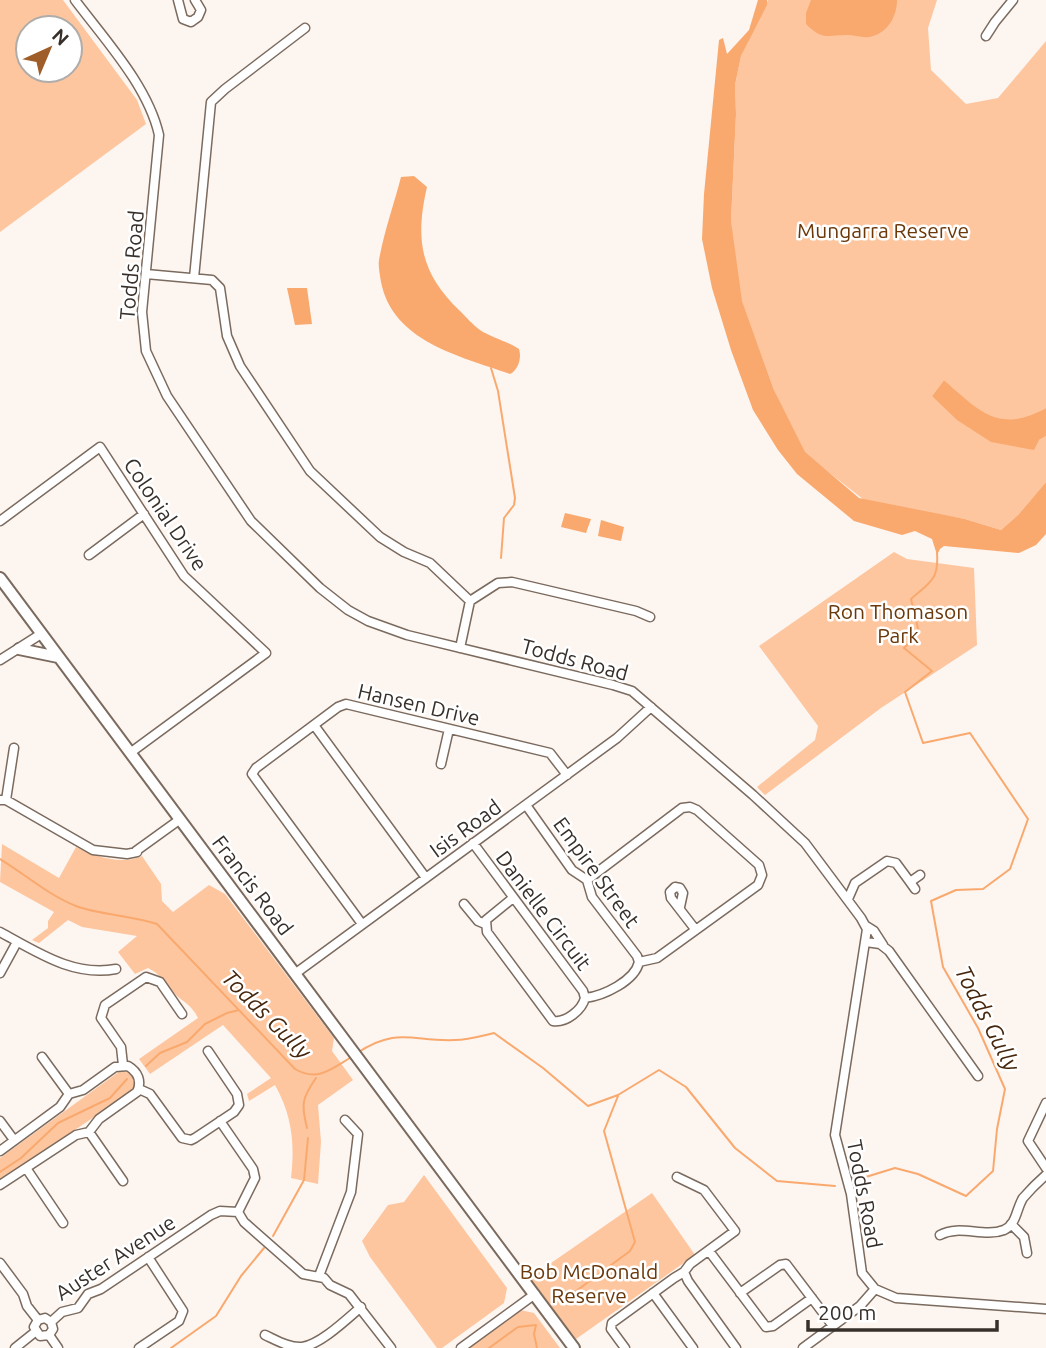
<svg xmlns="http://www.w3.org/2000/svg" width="1046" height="1348" font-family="Ubuntu,sans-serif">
  <rect width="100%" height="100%" fill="#fdf5f0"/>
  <path fill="#fdc69f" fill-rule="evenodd" d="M0,0H63L137,100L146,124L0,232ZM28,28H70V70H28Z
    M768,0H937L928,28L931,70L966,104L998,98L1046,41V408C997,434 980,412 944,380L932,396L1039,440L1046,436V482L1018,515L1001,530L965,519L868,503L799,449L774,390L734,280L731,221L736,114L735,85L741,56Z
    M894,552L907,559L974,568L977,645L881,708L765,795L757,787L815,740L818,726L759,646Z
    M2,844L59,878L76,847C95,857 122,865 142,856L161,884L162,901L173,912L209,885L225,894L334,1038L332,1051L353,1080L318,1105L321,1142L318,1184L291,1178C295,1144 292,1115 275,1085L249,1101L247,1094L271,1078L223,1025L150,1074L139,1059L198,1018C192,1005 183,1002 174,993C164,983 161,974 148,968L135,974L118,952L137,936L82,927L68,920L39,943L32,940L48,928V921L54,912L0,882Z
    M120,1071L131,1073L135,1086L130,1093L0,1180V1158Z
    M424,1175L507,1288L504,1303L442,1348H437L370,1257L362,1241L388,1205L404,1202Z
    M652,1193L695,1255L576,1339L528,1279Z
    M520,1310L534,1313L560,1348H468Z"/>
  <path fill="#f9a96e" d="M758,0H767V5L741,56L735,85L736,114L731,221L742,301L774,390L805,452L859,498L965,519L1001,530L1018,515L1046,482V534L1036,545L1019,553L944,546L940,549L937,555L932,539L915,531L902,535L854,521L797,474L778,450L753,410L731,350L712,288L702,239L704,194L719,40L723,38L727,54L749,30Z
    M811,0H897C897,17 887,34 869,37C862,38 854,35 847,35C827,35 823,41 806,24V13Z
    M414,176L427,187C415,239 420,273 460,311C466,317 473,325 480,330C492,338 507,341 519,349C522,358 518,370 510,374C460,356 393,342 381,282C380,275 378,267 379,260C384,232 394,204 401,177Z
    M287,288H307L312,324L295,325Z
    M944,380C980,411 997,434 1046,408V436L1039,440L1034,450L991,442L957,420L932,396Z
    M565,513L591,519L586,533L561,527Z
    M601,520L624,527L621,541L598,536Z"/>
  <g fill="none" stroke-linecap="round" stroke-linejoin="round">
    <path stroke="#f9a96e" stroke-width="2" d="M491,368L498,391L515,498L514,505L504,518L501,558
      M0,859C25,874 48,895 76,906C100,915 130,915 157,924L295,1069C317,1082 330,1070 350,1058
      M357,1053C398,1026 413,1042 455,1040C467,1040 481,1036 494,1033L543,1068L588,1106L618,1095L659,1070L686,1087L735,1148L777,1181L835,1186
      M146,1066L160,1053L187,1042L205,1024L227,1013L239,1010
      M307,1128C301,1104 302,1098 316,1078
      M0,1172L21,1158L58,1123L110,1098L127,1079
      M856,1180L895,1168L918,1174L966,1196L993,1171L997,1129L1005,1089L978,1028L943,967L931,901L956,890L983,889L1010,869L1028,819L970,733L923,743L905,692L932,671L904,648L919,633L911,599C930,582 939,580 937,553
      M273,1236L304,1180L308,1138
      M560,1303L630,1251L635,1242L604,1131L618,1096
      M171,1348L216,1316L241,1276L264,1248
      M489,1348L518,1327L536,1325L534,1334L537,1348"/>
    <g stroke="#7b6a5e" stroke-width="11">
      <path id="minor" d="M75,0C105,40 148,86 159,135L142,312L146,351L167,396L251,521L320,588L348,610L368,621L407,635L613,685L632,691L753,795L805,843L861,918L867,929L835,1135L851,1194L862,1273L875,1289L896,1298L1046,1309
        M178,0L183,19L191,22L198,17L201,10L195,0
        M986,36L995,22L1013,0
        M146,274L212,280L220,288L227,336L240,366L310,471L380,537L404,552L430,563L470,601L460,648
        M194,278L211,102L225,89L305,28
        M0,521L100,447L184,576L266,653L130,753
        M89,555L144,514
        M470,601L498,583L512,582L636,611L650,617
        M0,660L41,634
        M314,725L426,878
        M441,764L449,729
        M0,800H6L93,850L127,854L137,852L136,851L179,820
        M6,800L14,748
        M526,805L572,870L587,880L592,897L637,956L639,962
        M473,843L583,991L585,998
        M587,880L682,808L690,807L697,810L759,865L762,875L758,885L657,958L639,962
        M915,889L910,882L920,875
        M513,898L486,920L487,932L553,1021C566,1023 582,1010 585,998
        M848,899L855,883L887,861L896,863L910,882
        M464,904L478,921L485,924
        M680,907L683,893L680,888L675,887L670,892L671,898L695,929
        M362,924L252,774L256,768L338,707L346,704L550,753L567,775
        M866,926L874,931L883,945
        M0,932C37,952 73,977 116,969
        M866,942L880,944L889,951L978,1076
        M0,973L17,942
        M296,973L617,738L651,707
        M585,998C603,996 635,981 639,962
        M42,1057L69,1094
        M123,1065L121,1047L101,1018L105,1005L146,977L160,982L182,1014
        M139,1089L150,1094L182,1138L191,1140L195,1138L234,1112L239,1105L237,1094L208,1051
        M1046,1103L1028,1141L1046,1168
        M0,1121L14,1140
        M220,1121L253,1169L255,1178L238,1212
        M89,1132L123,1181
        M0,1151L60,1107L69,1094L83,1090L115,1067L128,1066C138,1072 142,1081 137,1092L99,1119L89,1132L76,1135L0,1185
        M26,1168L63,1223
        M238,1212L244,1222L303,1274L324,1278L330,1285L349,1294L391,1348
        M1011,1224L1024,1237L1027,1253
        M940,1235C960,1224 983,1238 1004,1230C1017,1224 1016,1209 1023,1198C1030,1190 1038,1182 1046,1175
        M709,1251L766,1327L773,1326L812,1298
        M0,1263L23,1294L27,1306L38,1320
        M684,1272L688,1281L736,1348
        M319,1276L351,1192L358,1134L345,1120
        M653,1293L693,1348
        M740,1293L780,1265L786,1264L833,1326
        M38,1320L45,1318L51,1322L53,1329L49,1335
        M38,1320L34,1327L40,1336L49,1335
        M51,1322L62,1312L78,1308L88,1294L101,1289L211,1215L220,1211L238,1212
        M49,1335L58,1348
        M265,1335C276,1340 289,1348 302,1347C320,1345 347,1319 361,1307
        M15,1348L35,1332
        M139,1348L179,1321L183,1311L148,1257
        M461,1348L535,1294
        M625,1348L611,1329L612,1323L674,1278L684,1272L690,1264L735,1231L704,1190L677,1177
        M803,1348L860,1306L875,1289"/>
    </g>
    <g stroke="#7b6a5e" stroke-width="14">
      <path id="major" d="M0,578L574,1348
        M19,649L58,657"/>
    </g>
    <use href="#minor" stroke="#fff" stroke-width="8"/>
    <use href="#major" stroke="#fff" stroke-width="10"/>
  </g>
  <g text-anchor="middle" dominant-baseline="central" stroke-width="5" stroke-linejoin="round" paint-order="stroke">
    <g font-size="21" fill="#6b380a" stroke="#fff">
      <text x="883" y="230">Mungarra Reserve</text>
      <text x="898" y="611">Ron Thomason<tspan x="898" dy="24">Park</tspan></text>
      <text x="589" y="1271">Bob McDonald<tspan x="589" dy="24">Reserve</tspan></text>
    </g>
    <g font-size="21" fill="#372f2a" stroke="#fff">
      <text transform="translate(131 265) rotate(-85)">Todds Road</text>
      <text transform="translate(166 514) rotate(56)">Colonial Drive</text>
      <text transform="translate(575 659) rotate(15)">Todds Road</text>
      <text transform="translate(419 704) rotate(13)">Hansen Drive</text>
      <text transform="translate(465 828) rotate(-36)">Isis Road</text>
      <text transform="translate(597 872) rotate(54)">Empire Street</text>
      <text transform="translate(253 885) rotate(53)">Francis Road</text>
      <text transform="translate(544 910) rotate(53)">Danielle Circuit</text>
      <text transform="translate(865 1194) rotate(79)">Todds Road</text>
      <text transform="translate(115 1257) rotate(-33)">Auster Avenue</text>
    </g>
    <g font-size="23" font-style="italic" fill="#46270d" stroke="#fff">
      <text transform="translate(267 1014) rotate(45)">Todds Gully</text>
      <text transform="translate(988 1018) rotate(63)">Todds Gully</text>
    </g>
  </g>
  <g transform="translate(49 49) rotate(44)"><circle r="33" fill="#ffffff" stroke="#afacaa" stroke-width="2"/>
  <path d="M0-5L12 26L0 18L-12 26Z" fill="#9f5e29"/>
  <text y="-10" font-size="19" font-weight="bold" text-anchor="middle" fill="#372f2a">N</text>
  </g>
  <path d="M808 1320v10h189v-10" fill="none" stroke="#372f2a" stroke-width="3.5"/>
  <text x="818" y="1320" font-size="21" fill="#372f2a" stroke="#ffffff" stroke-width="5" paint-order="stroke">200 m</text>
</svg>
